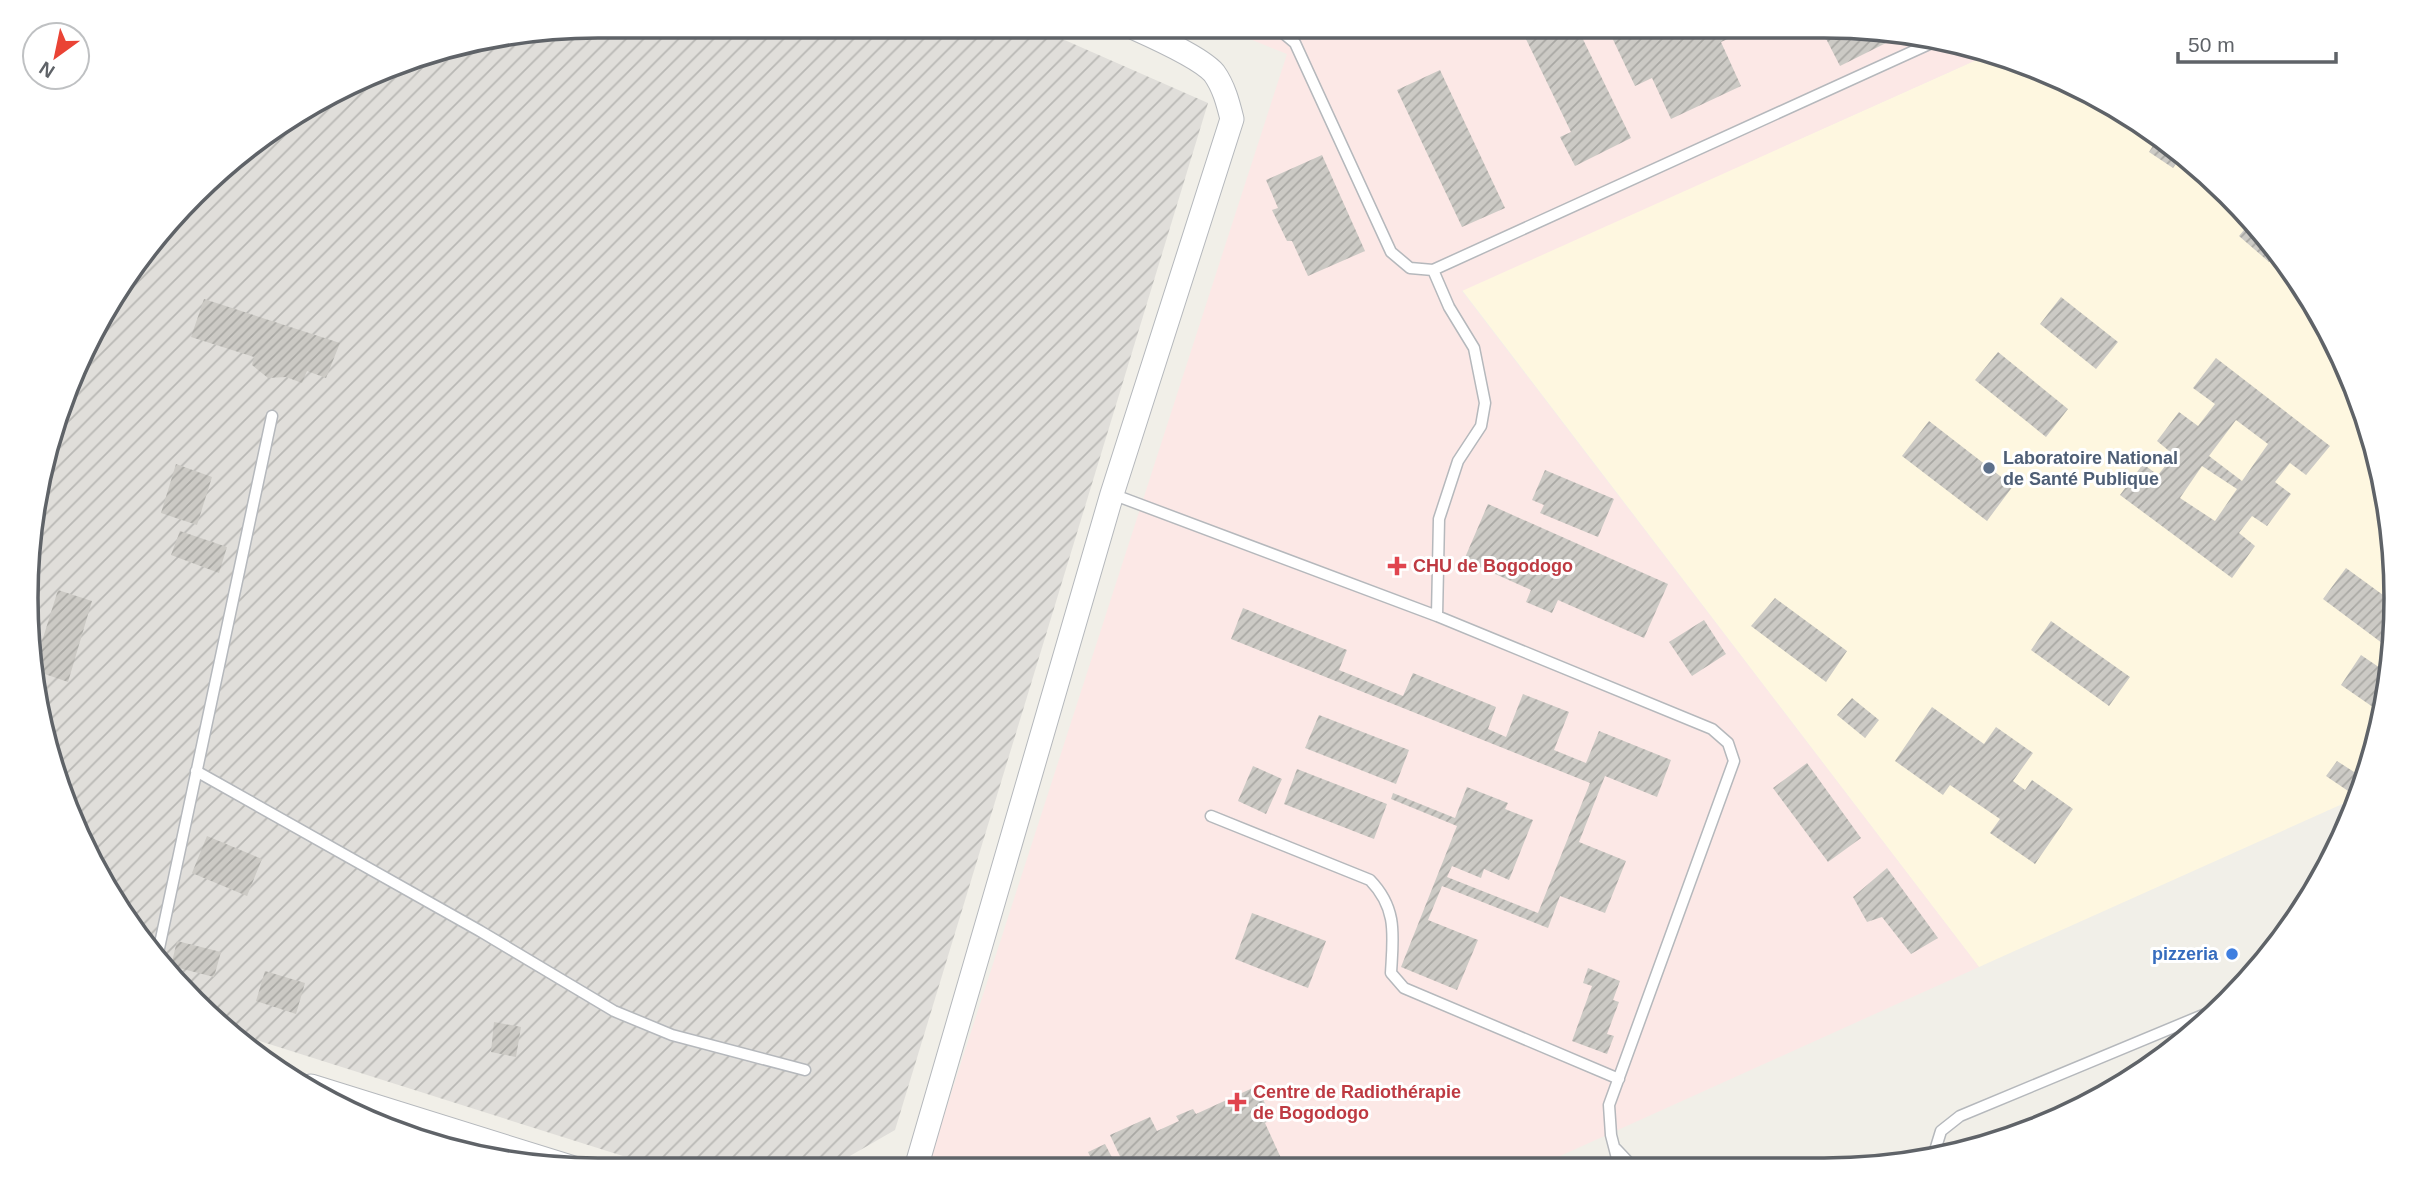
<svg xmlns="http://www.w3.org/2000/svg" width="2423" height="1196" font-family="Arial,sans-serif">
  <defs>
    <pattern id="industrial-furrows" width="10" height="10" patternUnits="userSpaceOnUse" patternTransform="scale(1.75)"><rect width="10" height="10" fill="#e0deda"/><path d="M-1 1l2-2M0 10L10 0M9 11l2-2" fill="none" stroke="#b9b8b5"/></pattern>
    <pattern id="building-hatch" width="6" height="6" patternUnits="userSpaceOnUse" patternTransform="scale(1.75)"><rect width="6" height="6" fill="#cccac5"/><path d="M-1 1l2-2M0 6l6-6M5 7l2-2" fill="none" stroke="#a9a8a4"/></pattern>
  </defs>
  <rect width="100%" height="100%" fill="#f1efe8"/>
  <path fill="#fef7e0" d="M1992,53L2078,85L2173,144L2255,221L2320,312L2366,414L2392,523L2396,635L2377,746L2358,797L1979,967L1462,290Z"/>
  <path fill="url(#industrial-furrows)" d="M598,26L1035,27L1208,103L895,1130L829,1168H661L237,1034L194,1003L85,851L31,672L37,486L70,379L122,281L250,145L414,57Z"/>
  <path fill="#fce8e6" d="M1220,27H1862L1973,46L1992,53L1462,291L1979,967L1538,1166L932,1168L929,1162L1287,54Z"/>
  <path fill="url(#building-hatch)" fill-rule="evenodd" d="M1371,27H1403L1377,39Z
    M1531,27H1577L1631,138L1575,166L1560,137L1571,132L1522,31Z
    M1607,27H1733L1737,35L1721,42L1741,86L1671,119L1652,78L1635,86Z
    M1820,27H1862L1888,32L1892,40L1840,66Z
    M1440,70L1505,208L1462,227L1397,90Z
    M2156,141L2181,157L2173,168L2149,152Z
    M1322,155L1365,251L1308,276L1292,241H1287L1272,210L1278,208L1266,180Z
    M2253,219L2277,252L2269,262L2239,236Z
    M2061,297L2118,342L2096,369L2040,324Z
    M204,299L340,343L326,378L307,371L302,383L286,377L268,378L252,365L254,357L191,337Z
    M1998,352L2068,409L2046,437L1975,380Z
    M2216,358L2330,446L2306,475L2290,463L2275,482L2291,494L2267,526L2252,516L2239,533L2255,546L2232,578L2120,495L2143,464L2158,475L2174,455L2157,441L2179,412L2198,426L2215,404L2193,388ZM2236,420L2268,444L2242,481L2209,456ZM2202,466L2237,489L2215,521L2180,498Z
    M1929,421L2013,486L1987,521L1902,456Z
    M176,464L212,477L197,525L161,513Z
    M1545,470L1614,499L1598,537L1540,513L1544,505L1532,500Z
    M1488,504L1668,584L1644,638L1558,600L1552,613L1526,602L1531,590L1464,560Z
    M180,531L227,547L219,573L171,555Z
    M2346,568L2394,603L2395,633L2386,646L2323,599Z
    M58,590L92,601L68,682L33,670Z
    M1775,598L1847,651L1826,682L1751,626Z
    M1243,608L1347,650L1339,670L1403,696L1413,673L1496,707L1488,729L1506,737L1523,694L1569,712L1554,750L1586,763L1599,731L1671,760L1657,797L1605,776L1579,842L1626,861L1605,913L1560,896L1548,928L1442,886L1428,920L1478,940L1457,990L1401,967L1457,826L1391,799L1393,793L1455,818L1467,787L1508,803L1505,809L1533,820L1509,880L1484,869L1481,878L1452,866L1447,877L1538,913L1590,783L1231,639Z
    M1704,620L1726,654L1692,676L1669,642Z
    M2051,621L2130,677L2109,706L2031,650Z
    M2361,655L2389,674L2383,714L2341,685Z
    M1852,698L1879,720L1865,738L1837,715Z
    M1932,707L1984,744L1996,727L2033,753L2013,781L2025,790L2032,780L2073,809L2035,864L1990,833L2000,819L1950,785L1943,795L1895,761Z
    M1319,715L1409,750L1396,784L1305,748Z
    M2337,761L2365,779L2357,797L2326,776Z
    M1807,763L1861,838L1828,862L1773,788Z
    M1253,766L1282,779L1266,814L1238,801Z
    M1297,769L1387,804L1374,839L1284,804Z
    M207,836L262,859L247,896L192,873Z
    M1887,868L1938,938L1911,954L1882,917L1867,922L1853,897Z
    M1252,913L1326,941L1308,988L1235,959Z
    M177,941L221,952L214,977L171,966Z
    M1588,968L1620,981L1613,1000L1619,1002L1607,1034L1614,1036L1607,1054L1572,1041L1592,986L1583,983Z
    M265,971L305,983L296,1014L256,1001Z
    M494,1022L521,1027L516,1057L491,1052Z
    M1257,1086L1272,1119L1265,1123L1285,1167H1125L1110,1135L1150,1117L1157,1131L1179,1121L1176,1116L1193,1109L1196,1114Z
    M1105,1144L1117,1167H1095L1088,1152Z"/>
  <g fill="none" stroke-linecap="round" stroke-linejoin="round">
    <g stroke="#b5b8bc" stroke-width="13">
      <path id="lane" d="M1276,27L1295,43L1391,252L1410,268L1433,270L1938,40
        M1433,270L1449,307L1474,348L1485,403L1481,426L1458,461L1439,519L1437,616
        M1112,494L1437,616L1712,729L1728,743L1734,761L1609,1105L1611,1135L1619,1166
        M196,771L480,931L614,1011L672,1035L805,1070
        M1211,816L1370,880C1398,909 1393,936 1391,973L1404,988L1619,1079
        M158,953L272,416
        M1616,1149L1632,1166
        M1933,1157L1941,1131L1960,1116L2215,1010"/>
    </g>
    <g stroke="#b5b8bc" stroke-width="25">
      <path id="street" d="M311,1086L577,1169
        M916,1168L1112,494L1232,119C1228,103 1224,87 1214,73C1200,57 1152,36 1132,27"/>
    </g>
    <use href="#lane" stroke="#fff" stroke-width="10"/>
    <use href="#street" stroke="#fff" stroke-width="23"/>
  </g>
  <circle fill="#5c6f8a" stroke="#fff" stroke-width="2.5" cx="1989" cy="468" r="7"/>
  <g fill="#e0444e" stroke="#fff" stroke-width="2.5">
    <path d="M1393.5 555.5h7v7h7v7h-7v7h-7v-7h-7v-7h7z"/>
    <path d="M1233.5 1091.5h7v7h7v7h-7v7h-7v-7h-7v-7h7z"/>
  </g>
  <circle fill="#3f7fe0" stroke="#fff" stroke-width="2.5" cx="2232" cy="954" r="7"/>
  <g text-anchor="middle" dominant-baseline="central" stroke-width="6" stroke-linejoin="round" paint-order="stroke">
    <g font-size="18" font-weight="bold" fill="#4e5e75" stroke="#fff" text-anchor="start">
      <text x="2003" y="458">Laboratoire National<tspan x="2003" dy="21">de Santé Publique</tspan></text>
    </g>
    <g font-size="18" font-weight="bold" fill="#be3a42" stroke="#fff" text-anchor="start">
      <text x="1413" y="566">CHU de Bogodogo</text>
      <text x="1253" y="1092">Centre de Radiothérapie<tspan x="1253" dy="21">de Bogodogo</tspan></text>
    </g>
    <g font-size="18" font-weight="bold" fill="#366cbe" stroke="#fff" text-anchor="end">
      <text x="2218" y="954">pizzeria</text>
    </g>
  </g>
  <path d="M0 0H2423V1196H0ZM598 38H1824A560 560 0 0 1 2384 598V598A560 560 0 0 1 1824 1158H598A560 560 0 0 1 38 598V598A560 560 0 0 1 598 38Z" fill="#fff" fill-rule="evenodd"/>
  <path fill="none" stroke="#5f6368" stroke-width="3.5" d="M598 38H1824A560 560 0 0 1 2384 598V598A560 560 0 0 1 1824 1158H598A560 560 0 0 1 38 598V598A560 560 0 0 1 598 38Z"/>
  <g transform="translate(56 56) rotate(213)"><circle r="33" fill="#ffffff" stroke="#bfc1c3" stroke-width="2"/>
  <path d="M0-5L12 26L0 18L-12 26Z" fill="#ea4335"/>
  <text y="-10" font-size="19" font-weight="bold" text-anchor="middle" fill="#5f6368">N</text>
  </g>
  <path d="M2178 52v10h158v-10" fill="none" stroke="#5f6368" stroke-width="3.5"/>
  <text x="2188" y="52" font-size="21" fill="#5f6368" stroke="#ffffff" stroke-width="5" paint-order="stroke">50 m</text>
</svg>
